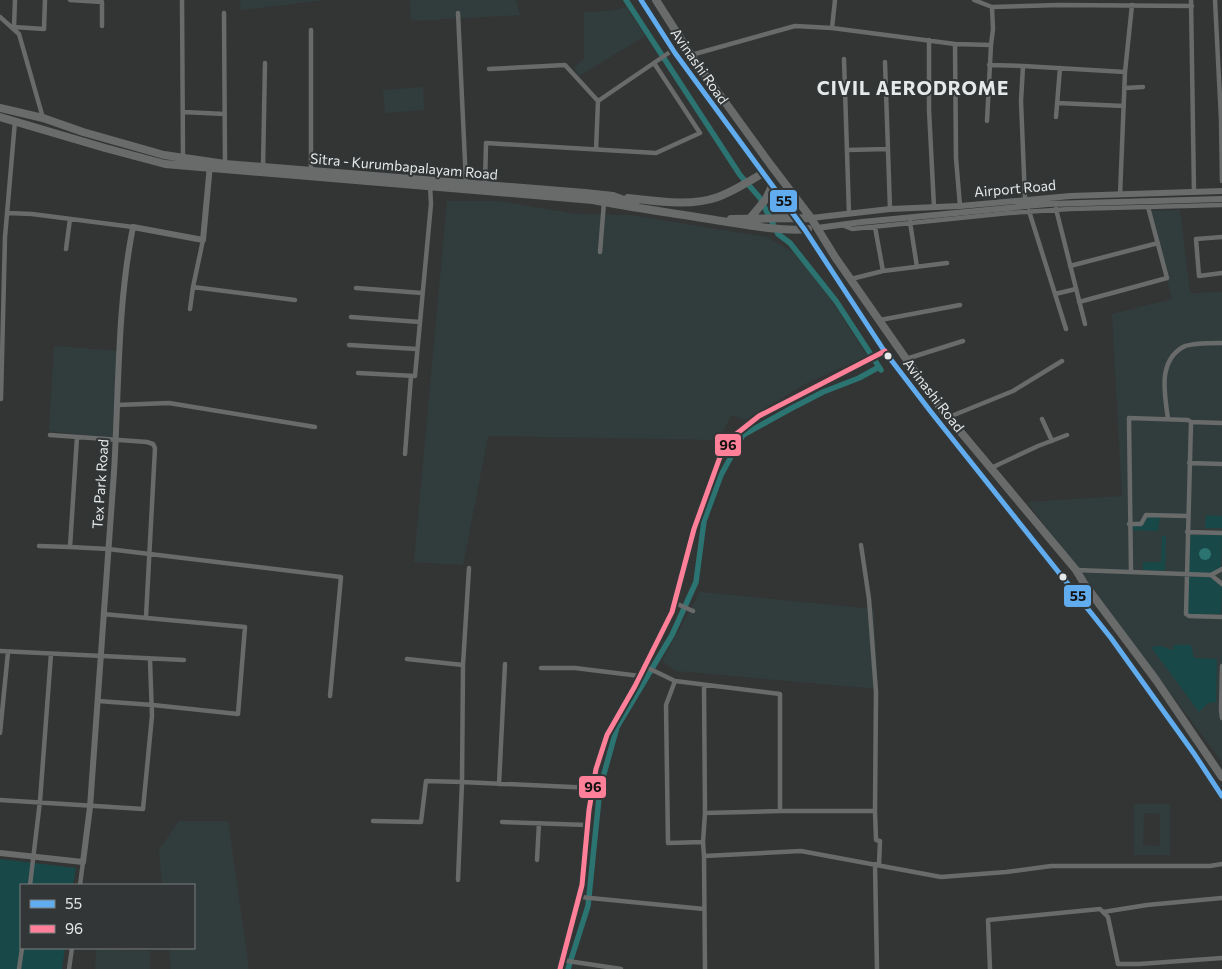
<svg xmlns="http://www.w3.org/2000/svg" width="1222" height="969" font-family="Commissioner,sans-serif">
  <rect width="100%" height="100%" fill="#333535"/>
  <path fill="#313d3c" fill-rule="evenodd" d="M240,0H326L241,10Z
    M410,0H516L520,15L411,21Z
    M626,7L645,36L579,76L574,68L584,59V12L610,11Z
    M423,87L424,110L385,113L383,90Z
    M447,201H498L575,214L630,215L767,237L806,260L867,356L805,384L746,420L731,415L719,440L488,436L463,565L414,562Z
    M1180,210L1190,293L1222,292V762L1027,502L1122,496L1112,314L1172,299L1149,211Z
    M54,346L120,351L115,440L49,431Z
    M700,592L874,609L878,689L676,671L662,661Z
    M1134,804H1170V855H1134ZM1144,813L1160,814V846L1143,845Z
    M179,821H228L249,969H171L169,948H194V885H162L159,850Z
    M96,949L150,951V969H95Z"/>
  <path fill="#184847" d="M1206,515L1222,516V528H1205Z
    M1148,516L1160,517L1158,531L1131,530L1132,526H1142L1145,518Z
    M1189,535H1222L1221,567L1211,573H1189Z
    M1162,536H1166L1165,571L1143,570V562H1161Z
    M1189,577H1210L1222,587L1221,614H1187Z
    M1174,645H1191L1194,658L1217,659L1216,702L1208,703L1199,712L1151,647L1160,646L1173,650Z
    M0,859L76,868L73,885H21V948H65L62,969H0Z"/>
  <path fill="#2b7472" d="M1199 554a6 6 0 1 1 12 0a6 6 0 1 1-12 0Z"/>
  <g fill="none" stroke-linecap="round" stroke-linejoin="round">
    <path stroke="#2b7472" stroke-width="5.5" d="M626,0L740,175L760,198L778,234L790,243L836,301L881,370
      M568,969L588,906L600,788L617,727L672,635L696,582L704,521L721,475L743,435L790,409L823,392L859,378L879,367"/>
    <path stroke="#696a6a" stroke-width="4.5" d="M15,0L14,27L44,29L45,0
      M70,0L102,2V26
      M182,0L183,157
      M974,0L992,7
      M1191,0L1194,192
      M1215,0L1221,119L1222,181
      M224,13L225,164
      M458,13L466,183
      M0,17L19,34L43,118
      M832,28L955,44
      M311,30V171
      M929,40V110L934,207
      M691,55L795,26L832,28L835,0
      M844,59L849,214
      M885,62L890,209
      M989,65L1023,66
      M489,69L565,65L598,101L596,150
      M1125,88L1143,87
      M598,101L673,50
      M1057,103L1124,106
      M183,112L225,114
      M1056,117L1060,68
      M987,121L991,45
      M847,150L888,149
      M263,167L265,63
      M485,185L486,143L656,153L700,133L654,63
      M1120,195L1125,72
      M1025,199L1021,101L1023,66L1125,72L1132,5
      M960,206L956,158L955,44L991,45L993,29L992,7L1060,5L1192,6
      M1056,209L1085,324
      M1029,211L1066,329
      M8,213L32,214L133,227
      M910,222L917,267
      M842,225L852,229L1009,213L1070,209L1222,205
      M875,227L883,271
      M1222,237L1196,239L1199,276L1222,273
      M203,240L193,287L295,300
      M66,249L70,219
      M600,252L604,202
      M1070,266L1158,243
      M851,279L883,271L947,263
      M356,288L422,293
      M1055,294L1076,289
      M1079,302L1167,278L1148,207
      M190,309L193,287
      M351,317L420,322
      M880,320L960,305
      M349,345L417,349
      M906,359L963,341
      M358,373L415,376L431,204L430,185
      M1,399L5,237L15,121
      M117,405L169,403L315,427
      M949,417L1013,391L1062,361
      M1042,419L1052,441
      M1168,419C1165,395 1157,362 1183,347C1190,343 1213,343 1222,343
      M1191,422L1222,423
      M50,435L147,442L153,444L155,448L146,617
      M405,454L411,376
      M1189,463L1222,464
      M991,468L1038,446L1067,435
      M1129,524H1141L1146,515L1188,516
      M1187,532L1222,533
      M861,545L869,599L876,692L875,811
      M39,546L70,547L77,437
      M70,547L108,549L341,577L330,696
      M1076,570L1211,575L1222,584
      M1131,572L1129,418L1188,420L1191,422L1186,614L1189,616L1222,617
      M1211,575L1222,569
      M675,603L693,611
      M0,651L184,660
      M407,659L463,665L462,782L593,788
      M463,665L469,568
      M644,666L675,681L780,694V811L705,813L704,685
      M1222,666L1221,710L1222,718
      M541,668H575L640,676
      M675,681L666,705L668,843L703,842L705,813
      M98,701L153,705L238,714L245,627L103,614
      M0,733L8,652
      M499,784L505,664
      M0,800L143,809L152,716L150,660
      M780,811H875L876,840L880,841L879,865
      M373,821L421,822L426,781L462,782L458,880
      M502,822L587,825
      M703,842L704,856L801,851L941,877L1006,872L1051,866H1210L1222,864
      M704,856L705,969
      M537,860L539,823
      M875,864L877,969
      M30,885L40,801L51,654
      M80,885L83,862
      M580,897L704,909
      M1103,912L1147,905L1222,898
      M561,960L621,969
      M19,969L22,948
      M69,969L72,948
      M990,969L988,920L1100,909L1108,917L1118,964H1139L1222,958"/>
    <path stroke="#6a6c6c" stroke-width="6" d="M811,218L890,209L960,206L1070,196L1222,191
      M817,228L862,222L1048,204L1222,199
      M0,853L83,862L90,807C98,695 107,583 114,472C119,390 117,307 133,227L203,240L210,165
      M560,969L582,885L589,810L596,769L607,735L635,686L672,612L694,529L720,457L735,435L759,416L885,351"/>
    <path stroke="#696b6b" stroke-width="8" d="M641,0L675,53L805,230L885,352L931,412L1111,638L1195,755L1222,796
      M656,0L691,55L770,164L811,218L835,257L939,406L1076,570L1085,585L1156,680L1222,777
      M0,108L43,118L83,132L164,155L225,164L585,193L613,196L635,204
      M0,117L105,148L165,164L593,200C633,208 674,213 715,220C742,224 781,232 808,229
      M628,198C656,201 690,207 718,197C734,191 748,182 763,173
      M751,217L766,199L772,186
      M731,219L811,218"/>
    <g stroke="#323636" stroke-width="9">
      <path id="bus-1" d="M641,0L675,53L805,230L885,352L931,412L1111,638L1195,755L1222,796"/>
    </g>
    <g stroke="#323636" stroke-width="9">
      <path id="bus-2" d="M560,969L582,885L589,810L596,769L607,735L635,686L672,612L694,529L720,457L735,435L759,416L885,351"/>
    </g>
    <use href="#bus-1" stroke="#60acee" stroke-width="5"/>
    <use href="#bus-2" stroke="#ff8098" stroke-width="5"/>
  </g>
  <g fill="#e6e9e9" stroke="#323636" stroke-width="2">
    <circle cx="888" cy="356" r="4.5"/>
    <circle cx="1063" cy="577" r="4.5"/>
  </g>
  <g text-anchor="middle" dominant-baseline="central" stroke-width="4" stroke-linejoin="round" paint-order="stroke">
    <g font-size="14" fill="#e6e9e9" stroke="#323636">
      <text transform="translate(700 66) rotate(55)">Avinashi Road</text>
      <text transform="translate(404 166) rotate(5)">Sitra - Kurumbapalayam Road</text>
      <text transform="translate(1015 188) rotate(-5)">Airport Road</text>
      <text transform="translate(934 395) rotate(52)">Avinashi Road</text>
      <text transform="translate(100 484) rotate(-86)">Tex Park Road</text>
    </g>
    <g font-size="19" font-weight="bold" letter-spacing="1" fill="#e6e9e9" stroke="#323636">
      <text x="913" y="87">CIVIL AERODROME</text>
    </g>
  </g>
  <g stroke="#323636" stroke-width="2">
    <rect x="769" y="189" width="29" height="24" rx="5" fill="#60acee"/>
    <rect x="714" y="433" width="28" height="24" rx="5" fill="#ff8098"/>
    <rect x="1063" y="584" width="29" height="24" rx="5" fill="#60acee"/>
    <rect x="578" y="775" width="29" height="24" rx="5" fill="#ff8098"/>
  </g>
  <g font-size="14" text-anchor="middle" font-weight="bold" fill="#111">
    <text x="784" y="206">55</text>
    <text x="728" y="450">96</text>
    <text x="1078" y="601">55</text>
    <text x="593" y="792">96</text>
  </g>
  <rect x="20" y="884" width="175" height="65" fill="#323636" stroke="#7a7e7e"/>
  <rect x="30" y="900" width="25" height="8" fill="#60acee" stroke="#7a7e7e"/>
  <text x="65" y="909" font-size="15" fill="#e6e9e9">55</text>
  <rect x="30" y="925" width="25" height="8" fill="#ff8098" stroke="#7a7e7e"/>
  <text x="65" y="934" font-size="15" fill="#e6e9e9">96</text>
</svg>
